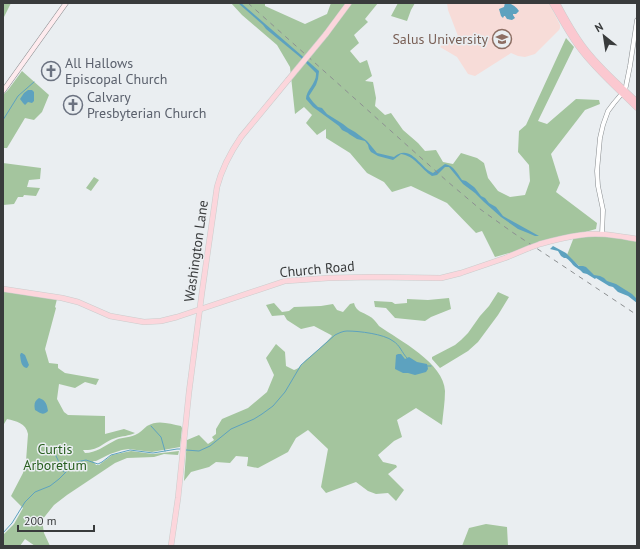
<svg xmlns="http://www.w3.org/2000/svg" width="640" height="549" font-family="'PT Sans',sans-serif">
  <rect width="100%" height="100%" fill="#eaeef1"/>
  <path fill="#f7dcd8" d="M447,3H549L560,25V28L559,30L535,54L525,57L518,56L511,53L475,76L468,74L457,57L440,47L447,40L452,43L458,36L448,10Z"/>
  <path fill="#a4c59e" d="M3,3H11L3,19Z
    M231,3H265V6L305,24L327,14L331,3H378L365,19L368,22L354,35L359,43L350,51L360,63L367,60L372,76L365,81L373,82L376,98L375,106L385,115L391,113L403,130L418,143L425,151L436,150L443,162L453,164L461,153L477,158L484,163L488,178L498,191L510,197L525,195L530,181L529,165L518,152L519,131L526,125L566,38L574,47L538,121L547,124L576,99L599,100L600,104L585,110L551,154L560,183L556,192L597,223L596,229L495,257L482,231L476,233L447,203L411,186L392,192L384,182L367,173L350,153L326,138V129L317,135L306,123L312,115L304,107L295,114L290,67L277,45L242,15Z
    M398,3H415L411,10L407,21L391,16Z
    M22,71L49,95L42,112L34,120L25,118L7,148H3V95L8,90Z
    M3,163L41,168L40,179L29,180L27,187L40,188L36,196L24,195L23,197H18L14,204L3,205Z
    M94,177L99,180L91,191L86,188Z
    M600,235L637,241V299C615,286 584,273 567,255L574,237Z
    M3,291L57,299L55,307L56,308L45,349L49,363L58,364V368L65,373L99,379L96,385L85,382L75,388L59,384L57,399L64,412L68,415L105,416V434L124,429L135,433C129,436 122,436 116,438C102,442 100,451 83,450L85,453C96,453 104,446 114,441C120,437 128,438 135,435C140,433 143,429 147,426C158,419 170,424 181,426L182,428L180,447L152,452L129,449L122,450L110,454L96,461H93L96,465H99L112,455L131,451L153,454L179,451L178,455L164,454L154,457L127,458L115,463L67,495L54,505L42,520L44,533L50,546H35L25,539L20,546H3V535L14,524L23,508L11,496L23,473L26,461L28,434C26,423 16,421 7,419L4,424L3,423Z
    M498,292L509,297L498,315L478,342L468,351L440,368L432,359V357L455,345L461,340L468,333L480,316L489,306Z
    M449,298L451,309L431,317L425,321L395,318L386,308L375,307L374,301L392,302L395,304L407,303V299L428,300Z
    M274,303L282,312L289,311L294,307L321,306L333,304L337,310L343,312L350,304L354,303C356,312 363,312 369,316C373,318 376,322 379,326C399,340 444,363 445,391C445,402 443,414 442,425L416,408L397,420L402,437L394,441L378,455L383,462L396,465L397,467L388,474L404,490L396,501L388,493L376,494L368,491L356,482L326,493L321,487L328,449L308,430L296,438L288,452L258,468L247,466L248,459V457L236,456L230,463L216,462L209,467L191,472L184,481L187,440L199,435L208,444L214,440L212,437L216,434V429L222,419L248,408L267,392L274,375L266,358L276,344L285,352L286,366L294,370C300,368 302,364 306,360C315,352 324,345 332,336L331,335L314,326L301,329L287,320L284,315L272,316L266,305Z
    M486,524L507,527L508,546H462L469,528Z"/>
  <path fill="#5da2bf" d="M238,3H241L301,55L319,71L318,79L316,85L309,96L310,98L313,102L318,107L322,108L327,114L343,124L348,128L355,132L367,141L377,153L394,157C411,143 420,168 433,173L445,164C454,166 457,173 462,180L466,181L474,187L475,188L481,196L485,198L489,203L496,207L503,216L539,236H535L528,233L518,229L501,217L484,202L475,193L463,184L449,167H445L437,175L432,176C421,169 415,156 401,154L393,160L378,156L371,152L369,149L368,145L365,141L357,139L349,134L348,133L342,130L339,126L313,107L306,99C306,90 317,83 316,73L300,57L266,29L263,25Z
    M505,3C511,3 516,6 519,11L516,14H513V15L515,18L512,20L507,19L505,16H504L503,18L501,16L499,9L504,7Z
    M28,90H32L34,92V101L32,103L28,102L25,105L23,103L20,99L24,93Z
    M553,246L566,253L579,266H583L586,267L594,275L600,276L604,278L607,281L616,284L632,294L637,299V303L628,296L618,292L613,287L609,286L596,278L595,279L587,274L583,273C580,269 576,268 573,265C571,262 569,260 566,258H564L561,256L558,251L550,249Z
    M21,353H22L25,355L29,365L27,368C21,367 21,361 20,355Z
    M398,354H401L405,359L409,357L417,362L427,364L428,369L426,372L415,375L408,373H403L395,369L396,355Z
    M39,398C46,400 47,405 48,411C43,416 40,413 35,410C34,405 34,401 39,398Z"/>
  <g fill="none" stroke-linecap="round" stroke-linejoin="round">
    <path stroke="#5da2bf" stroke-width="1" d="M3,120L18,96L34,82
      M426,366H431
      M151,426L161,437L165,451
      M53,450L64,472
      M186,450L199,451L210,446L231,429L254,419L262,414L273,406L285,392L301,365L335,335C339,333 343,331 347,331C359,331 384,334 393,341C400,345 402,353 407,358
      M3,533L12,523L25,502L35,492L50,486L59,479L76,462L86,460L98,464L102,462L111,455L130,450L153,453L177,449H181"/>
    <g stroke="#85898c" stroke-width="5">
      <path id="tertiary" d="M602,234L603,210L598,186L597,171L600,138L603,125L608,111L614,103L625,90L626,86L630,66L637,20"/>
    </g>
    <g stroke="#85898c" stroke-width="5.5">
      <path id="secondary" d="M3,91L66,3"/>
    </g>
    <g stroke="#ccc" stroke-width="6">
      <path id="primary" d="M326,34L349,3
        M540,244C554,240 567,237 581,235C600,232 618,236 637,239
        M3,289L62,298L78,302L110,316L144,322L161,321L177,317L285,281L328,278L373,277L441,278L461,273L505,258L529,248
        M171,546L178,498L189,392L202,292L217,187C222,168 230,153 241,137L288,80"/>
    </g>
    <g stroke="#ccc" stroke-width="6">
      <path id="trunk" d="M552,3C561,19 570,36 581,50C597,71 618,89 637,108
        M557,3C565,18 573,33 583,46C598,67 619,84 637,102"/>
    </g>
    <use href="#tertiary" stroke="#fff" stroke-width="4"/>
    <use href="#secondary" stroke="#feebee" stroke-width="4.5"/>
    <use href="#primary" stroke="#fcd6dc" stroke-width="5"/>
    <use href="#trunk" stroke="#fbc8d0" stroke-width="5"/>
    <path stroke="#8d9092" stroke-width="1" stroke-dasharray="5 5" stroke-linecap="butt" d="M248,3L448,182L480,209L512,232L637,315"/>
    <g stroke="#ccc" stroke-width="6" stroke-linecap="butt">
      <path id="primary-bridge" d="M288,80L326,34
        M529,248L540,244"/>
    </g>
    <use href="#primary-bridge" stroke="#fcd6dc" stroke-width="5"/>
  </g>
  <defs>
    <g id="university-ring" transform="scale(1)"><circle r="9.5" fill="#eaeef1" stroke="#8d6e63" stroke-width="1.5"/><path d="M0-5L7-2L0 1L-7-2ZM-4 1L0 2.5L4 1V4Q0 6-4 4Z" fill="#8d6e63"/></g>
    <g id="church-ring" transform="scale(1)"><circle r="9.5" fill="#eaeef1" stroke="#6b7280" stroke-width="1.5"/><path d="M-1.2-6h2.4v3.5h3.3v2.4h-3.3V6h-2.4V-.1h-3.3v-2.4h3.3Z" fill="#6b7280"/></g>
  </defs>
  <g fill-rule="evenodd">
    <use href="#university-ring" x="502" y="39"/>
    <use href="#church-ring" x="51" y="71"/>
    <use href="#church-ring" x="73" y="105"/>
  </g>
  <g text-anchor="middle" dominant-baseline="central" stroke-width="3" stroke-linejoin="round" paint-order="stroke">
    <g font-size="14" fill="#785e54" stroke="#eaeef1" text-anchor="end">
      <text x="488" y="39">Salus University</text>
    </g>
    <g font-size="14" fill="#5b616d" stroke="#eaeef1" text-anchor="start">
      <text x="65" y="63">All Hallows<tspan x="65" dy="16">Episcopal Church</tspan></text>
      <text x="87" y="97">Calvary<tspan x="87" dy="16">Presbyterian Church</tspan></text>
    </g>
    <g font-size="14" fill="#393b3c" stroke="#eaeef1">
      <text transform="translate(196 251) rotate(-82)">Washington Lane</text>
      <text transform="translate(317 269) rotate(-5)">Church Road</text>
    </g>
    <g font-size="14" fill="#285f1f" stroke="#eaeef1">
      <text x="55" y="449">Curtis<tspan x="55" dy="16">Arboretum</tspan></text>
    </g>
  </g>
  <rect width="640" height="549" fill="none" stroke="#393b3c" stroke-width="8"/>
  <g transform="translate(604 36) rotate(330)" stroke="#eaeef1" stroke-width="3" paint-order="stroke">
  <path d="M0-3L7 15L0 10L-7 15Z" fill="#393b3c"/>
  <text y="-6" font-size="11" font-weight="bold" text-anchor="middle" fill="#393b3c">N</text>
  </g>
  <path d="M18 525v6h76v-6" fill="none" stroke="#393b3c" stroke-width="2"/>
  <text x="24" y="525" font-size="12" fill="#393b3c" stroke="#eaeef1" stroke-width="3" paint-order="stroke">200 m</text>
</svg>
